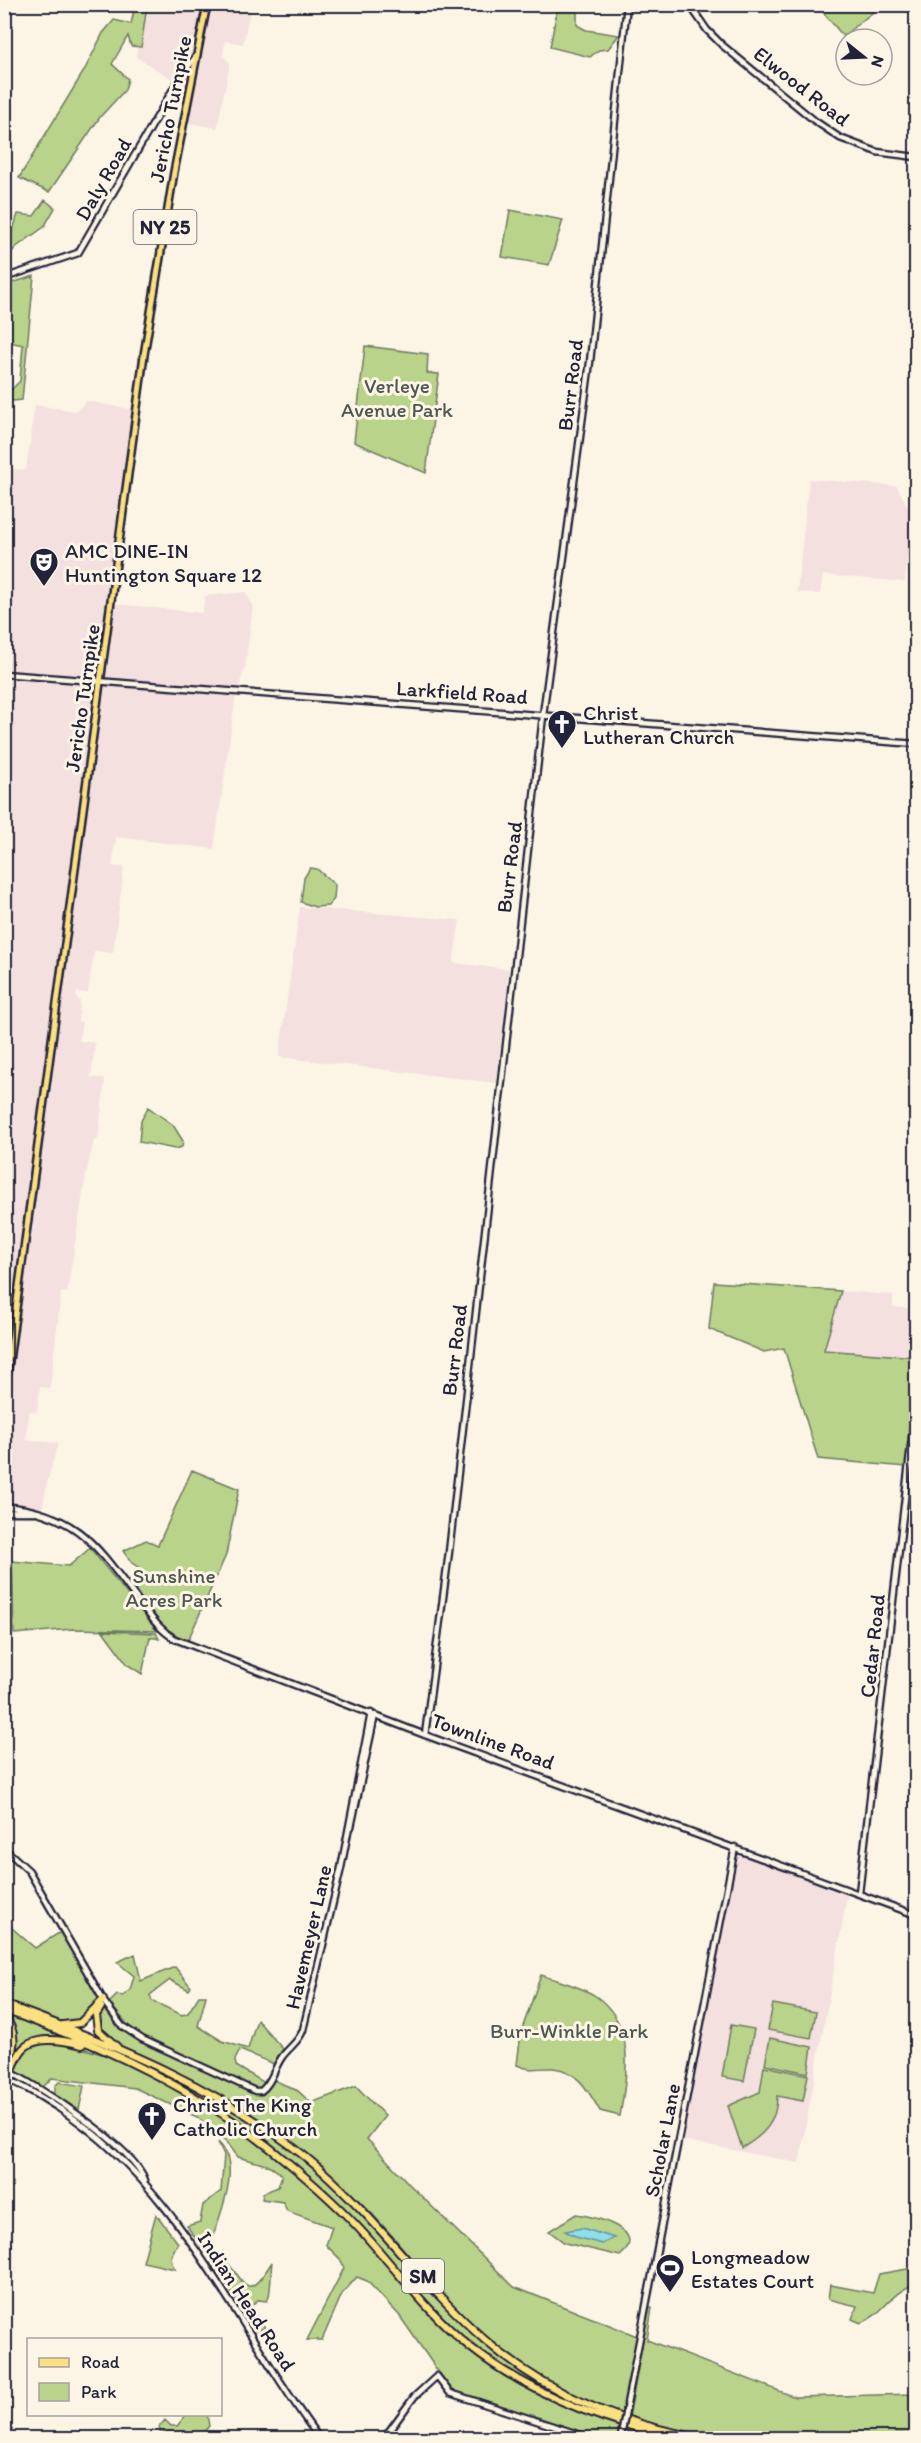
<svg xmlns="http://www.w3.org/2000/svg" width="921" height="2443" font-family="Itim,sans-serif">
  <rect width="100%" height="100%" fill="#fcf5e5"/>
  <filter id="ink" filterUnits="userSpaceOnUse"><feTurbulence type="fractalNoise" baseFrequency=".0167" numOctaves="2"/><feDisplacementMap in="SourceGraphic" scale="12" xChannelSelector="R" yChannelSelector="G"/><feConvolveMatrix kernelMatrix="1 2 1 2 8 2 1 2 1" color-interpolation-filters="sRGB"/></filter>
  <g filter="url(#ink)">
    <path fill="#f3e0df" d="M144,5H251L243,44L225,41L223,56L230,63L217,128L188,123L194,92L136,57Z
      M86,401L141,411L116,604L202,613L205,596L245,592L253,605L245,668L236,694L214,849L116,837L112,866L124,867L113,953L94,951L88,993L77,992L76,997L80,1001L78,1021L82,1022L79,1041L95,1043L91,1077L105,1079L98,1140H94L87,1169L67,1293L61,1292L50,1388L40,1387L37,1412L29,1411L26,1440L58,1443L47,1483L41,1518L4,1515V860L11,804H4V468L26,470L35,405L76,411Z
      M809,479L897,486L912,515L905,582L823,575L820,594L797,592Z
      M300,907L460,920L453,963L509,969L497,1083L279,1057Z
      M841,1291L893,1295V1307L916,1309V1357L823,1350Z
      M4,1559L12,1561L14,1634L5,1633Z
      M738,1851L848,1892L799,2163L682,2140Z"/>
    <path fill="#b9d38a" stroke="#6e7a62" stroke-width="1.5" d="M135,5H147L141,47L131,46L128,36L112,64L128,79L125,90L100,117L49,192L19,178L84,71L103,33L114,20L131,24Z
      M558,5H577V25L586,30L619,35L608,49L599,50L590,57L550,47Z
      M817,5H882L843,36Z
      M45,200L55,208L44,227L15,248L7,259L5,241L13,230L18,214L34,216Z
      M510,210L563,220L549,265L502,257Z
      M34,276L22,400L13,401L6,395L20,381L23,345L5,341V285Z
      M365,346L428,354L427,373L439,374L426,473L354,442Z
      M310,868L317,869L335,885L334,899L328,906L315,907L301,902L304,878Z
      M148,1107L173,1125L183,1141L182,1147L175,1149L139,1142L141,1121Z
      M714,1282L841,1291L824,1350L916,1357V1384L906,1467L818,1459L784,1348L764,1352L709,1329Z
      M192,1470L239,1489L226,1555L188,1640C161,1632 150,1613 134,1590L144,1571L132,1563L123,1551L146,1540L158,1545Z
      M90,1548L157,1631L73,1629L14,1634L12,1561L69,1566Z
      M103,1631L156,1633L159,1639L150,1637L142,1674L128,1665Z
      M4,1921L35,1948L62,1931L99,1998L82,2021L61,2023L5,2001Z
      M135,1954L141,1981L175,1967L191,1987L189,1990L170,1980L150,1995L152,2001L182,2015L188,2013L199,1996H206L198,2026L222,2041L248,2049L257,2020L283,2049L274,2064L240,2050L235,2060L236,2066L265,2083L257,2089L136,2034L109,2003L117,1995L123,1996L130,1990L134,1976L117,1962Z
      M541,1975C558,1981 581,1986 597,1997C636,2026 627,2074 620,2116L600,2111C589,2092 578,2070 553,2068C538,2067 532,2072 517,2065L521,2032Z
      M773,2004L816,2012L811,2038L768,2030Z
      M102,2008L106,2009L124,2031L135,2038L257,2094L267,2091L272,2079L298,2091L311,2103L356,2086L385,2116L367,2139L410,2185L514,2287L637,2336L621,2416C574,2396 531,2375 491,2343C454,2313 425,2274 395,2239C368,2208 335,2176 302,2152C260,2122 214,2096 170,2070C146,2055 114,2051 98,2025Z
      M8,2013L84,2044L35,2040L10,2069L17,2042Z
      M731,2025L754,2029L744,2081L722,2077Z
      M770,2038L812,2047L808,2073L765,2064Z
      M35,2043H66L117,2059L155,2076L244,2130L301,2175L361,2234L428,2312L451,2333L505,2374L620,2425L619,2438H600L451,2390L399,2315L367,2281L357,2277L342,2294L322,2340H307L344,2268L340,2259L326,2245L332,2227L287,2211L283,2202L262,2199L263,2193L278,2187L282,2175L270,2166L238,2157L226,2141L197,2117L135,2088L52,2078L42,2088L18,2075C11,2062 25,2050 35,2043Z
      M137,2060L223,2103L297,2154L349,2198L483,2342L575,2401L574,2404L524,2380L480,2351L440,2317L293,2163L243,2125Z
      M764,2066L808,2075L803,2101L777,2096C777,2122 764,2135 742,2148L728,2106L760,2092Z
      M59,2082L84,2086L79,2110L55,2095V2086Z
      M218,2142C244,2166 218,2217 211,2244L206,2250L203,2249L187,2226L200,2222L203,2205L221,2191L224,2155Z
      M156,2214L178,2243C172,2253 168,2259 175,2269L143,2262Z
      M576,2214C593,2216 651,2230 620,2256L565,2243L549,2231Z
      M224,2260C247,2279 244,2307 272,2262C270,2273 272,2294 267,2301L258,2300L249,2307L265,2328L255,2331L222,2277L210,2264L212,2261Z
      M907,2269L916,2273V2298L913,2285C890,2293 884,2314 861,2323L852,2319L857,2306L828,2299L830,2285L873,2293L879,2274Z
      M649,2307L652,2308L647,2340L795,2397L916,2394V2438H714L629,2418Z
      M186,2415H207L209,2426C198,2441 178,2441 161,2435L159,2427L165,2420L171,2426H177Z"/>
    <path fill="#8edfe8" stroke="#6393a3" stroke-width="1.5" d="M582,2228L614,2238L602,2244L579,2238L565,2231Z"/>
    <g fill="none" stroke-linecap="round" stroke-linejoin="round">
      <g stroke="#22223b" stroke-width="9">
        <path id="secondary" d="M689,4L707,30L722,45L815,121L840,138L877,152L916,157
          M4,278L78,253L179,79L197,55
          M4,674L916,744
          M4,1506C77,1513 96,1545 137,1599C149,1614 158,1629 175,1639L425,1735L916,1915
          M4,1512H35
          M425,1735L449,1552L544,707L590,362L627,4
          M351,1827L375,1715
          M4,1848L29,1871L105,2003L122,2026L142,2039L255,2091H261C272,2083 274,2068 282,2057C289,2047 299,2042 303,2030L341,1868L371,1713
          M859,1893L916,1403
          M4,2069C38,2085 133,2147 145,2180
          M4,2078C24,2085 42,2098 60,2109C180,2187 236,2326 319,2438
          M626,2409L735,1847
          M384,2438L414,2397L437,2376L450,2393L590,2438
          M621,2438L622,2431"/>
      </g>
      <g stroke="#22223b" stroke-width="10">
        <path id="primary" d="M4,1398L144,355L174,172L207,4"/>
      </g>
      <g stroke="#22223b" stroke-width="10">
        <path id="highway" d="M4,2004C115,2045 230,2091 320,2169C380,2222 426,2289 486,2341C547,2394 624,2425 702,2438
          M101,2007L96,2015L98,2030L117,2047
          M4,2010C105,2046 204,2092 286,2161C314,2184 341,2208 365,2235C399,2273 430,2315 470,2347C529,2394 603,2421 676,2438
          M4,2016C20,2035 13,2052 4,2072
          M63,2025L80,2023L103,2000
          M8,2079C12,2071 15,2061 20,2053C31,2034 64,2040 82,2045"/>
      </g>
      <use href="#secondary" stroke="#fcf5e5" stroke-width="4.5"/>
      <use href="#primary" stroke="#fbe080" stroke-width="5"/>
      <use href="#highway" stroke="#fbe080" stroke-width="6"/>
      <g stroke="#22223b" stroke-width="9" stroke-linecap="butt">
        <path id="secondary-bridge" d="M622,2431L626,2409"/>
      </g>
      <use href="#secondary-bridge" stroke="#fcf5e5" stroke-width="4.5"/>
    </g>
  </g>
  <defs>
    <g id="theatre-pin" transform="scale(1.5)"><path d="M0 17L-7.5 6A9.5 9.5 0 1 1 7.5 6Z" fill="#22223b" stroke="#fcf5e5"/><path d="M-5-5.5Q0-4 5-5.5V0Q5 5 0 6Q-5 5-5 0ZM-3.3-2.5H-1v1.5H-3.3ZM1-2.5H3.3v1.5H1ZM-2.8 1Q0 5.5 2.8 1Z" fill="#fff"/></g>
    <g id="church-pin" transform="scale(1.5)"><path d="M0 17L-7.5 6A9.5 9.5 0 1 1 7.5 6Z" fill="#22223b" stroke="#fcf5e5"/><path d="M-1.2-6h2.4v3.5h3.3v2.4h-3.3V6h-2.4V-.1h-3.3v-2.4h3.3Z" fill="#fff"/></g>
    <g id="stadium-pin" transform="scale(1.5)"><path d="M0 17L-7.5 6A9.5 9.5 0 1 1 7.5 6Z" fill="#22223b" stroke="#fcf5e5"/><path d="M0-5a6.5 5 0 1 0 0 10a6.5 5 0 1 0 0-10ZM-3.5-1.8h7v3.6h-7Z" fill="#fff"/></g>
  </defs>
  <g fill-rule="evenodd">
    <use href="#theatre-pin" x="44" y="562"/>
    <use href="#church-pin" x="562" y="724"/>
    <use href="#church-pin" x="152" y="2116"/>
    <use href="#stadium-pin" x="670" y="2268"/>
  </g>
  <g text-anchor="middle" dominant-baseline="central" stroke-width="6" stroke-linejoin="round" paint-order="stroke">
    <g fill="#fcf5e5" stroke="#63616e" stroke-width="1.5">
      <rect x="133.5" y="210" width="63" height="34" rx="4.5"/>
      <rect x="402" y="2259" width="42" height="34" rx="4.5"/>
    </g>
    <g font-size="20" font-weight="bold" fill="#22223b">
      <text x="165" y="227">NY 25</text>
      <text x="423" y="2276">SM</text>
    </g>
    <g font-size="21" fill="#22223b" stroke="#fcf5e5">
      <text transform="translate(802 86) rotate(38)">Elwood Road</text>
      <text transform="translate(170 109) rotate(-79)">Jericho Turnpike</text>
      <text transform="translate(103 179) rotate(-60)">Daly Road</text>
      <text transform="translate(570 385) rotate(-83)">Burr Road</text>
      <text transform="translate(462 692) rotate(4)">Larkfield Road</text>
      <text transform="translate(82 698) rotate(-82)">Jericho Turnpike</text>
      <text transform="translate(509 867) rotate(-83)">Burr Road</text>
      <text transform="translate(454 1350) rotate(-83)">Burr Road</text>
      <text transform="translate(872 1646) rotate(-84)">Cedar Road</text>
      <text transform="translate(493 1741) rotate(20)">Townline Road</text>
      <text transform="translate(308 1937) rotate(-77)">Havemeyer Lane</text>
      <text transform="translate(662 2140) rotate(-79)">Scholar Lane</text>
      <text transform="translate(247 2301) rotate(57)">Indian Head Road</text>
    </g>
    <g font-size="21" fill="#4f5753" stroke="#fcf5e5">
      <text x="397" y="385">Verleye<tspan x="397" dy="24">Avenue Park</tspan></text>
      <text x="174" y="1575">Sunshine<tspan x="174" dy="24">Acres Park</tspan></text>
      <text x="569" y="2030">Burr-Winkle Park</text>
    </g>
    <g font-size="21" fill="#22223b" stroke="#fcf5e5" text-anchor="start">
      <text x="65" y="550">AMC DINE-IN<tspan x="65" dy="24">Huntington Square 12</tspan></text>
      <text x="583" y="712">Christ<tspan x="583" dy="24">Lutheran Church</tspan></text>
      <text x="173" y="2104">Christ The King<tspan x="173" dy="24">Catholic Church</tspan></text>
      <text x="691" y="2256">Longmeadow<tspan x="691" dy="24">Estates Court</tspan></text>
    </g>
  </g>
  <rect width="921" height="2443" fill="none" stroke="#fcf5e5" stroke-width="24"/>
  <rect x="12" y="12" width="897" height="2419" fill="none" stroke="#22223b" stroke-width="2" filter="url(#ink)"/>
  <rect x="27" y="2338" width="195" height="78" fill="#fcf5e5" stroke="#a5a1a1" stroke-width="1.5"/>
  <rect x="39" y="2358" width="30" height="9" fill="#fbe080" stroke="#a5a1a1" stroke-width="1.5"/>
  <text x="81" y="2368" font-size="18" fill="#22223b">Road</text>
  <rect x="39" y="2383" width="30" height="18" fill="#b9d38a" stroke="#a5a1a1" stroke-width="1.5"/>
  <text x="81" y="2398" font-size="18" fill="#22223b">Park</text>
  <g transform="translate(864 57) rotate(108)"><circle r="28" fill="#fcf5e5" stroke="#a5a1a1" stroke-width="1.5"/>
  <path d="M0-4.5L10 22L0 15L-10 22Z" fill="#22223b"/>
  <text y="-9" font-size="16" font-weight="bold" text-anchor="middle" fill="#22223b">N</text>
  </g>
</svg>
